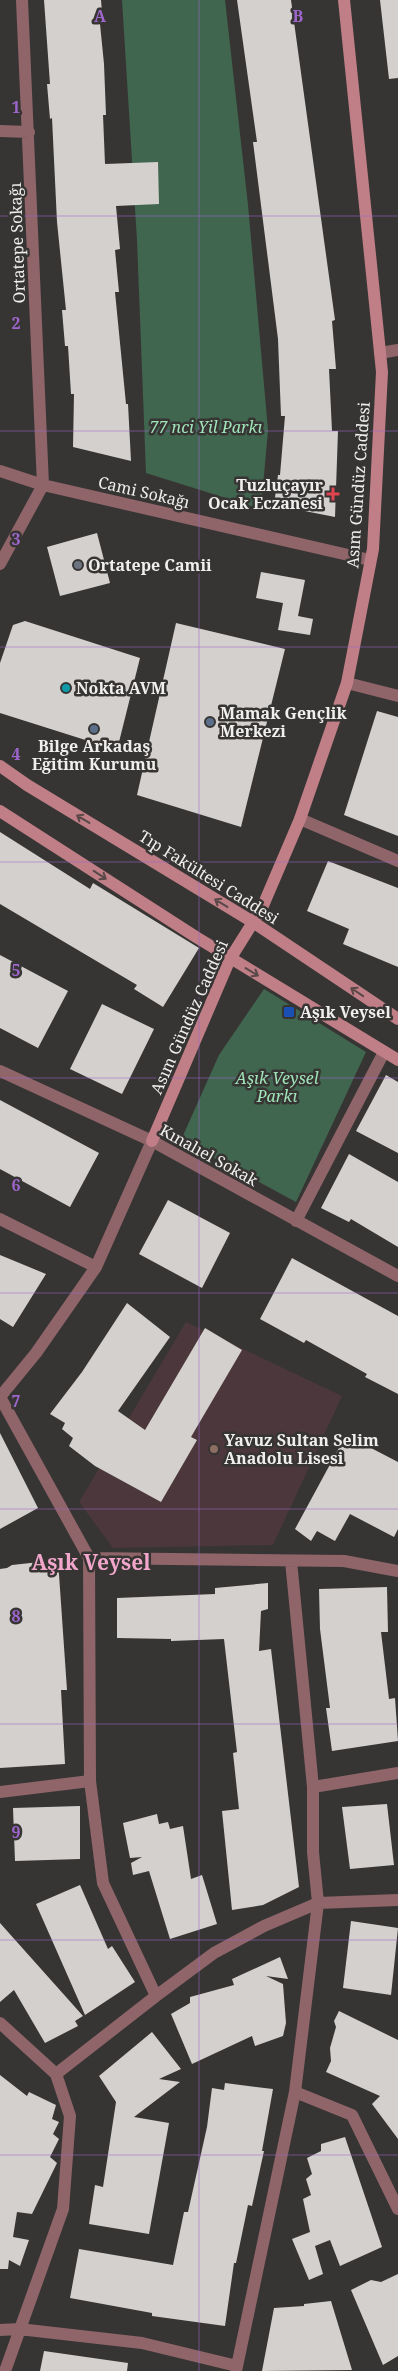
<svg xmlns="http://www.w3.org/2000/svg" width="398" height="2371" font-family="'Noto Serif',serif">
  <rect width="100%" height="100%" fill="#373533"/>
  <path fill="#4b373c" d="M186,1322L342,1396L273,1545L113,1548L79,1502Z"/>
  <path fill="#41664f" d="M122,0H225L248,205L268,430L261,509L146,473L137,240Z
    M264,989L366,1052L296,1202L181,1140L219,1055Z"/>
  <path fill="#d4d0ce" d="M44,0H101L103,23L100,24L104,64L106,115H103L105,164L158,162L159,204L116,206L120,249L115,250L119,292H115L126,404H128L131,461L73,447L74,394H71L68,346H65L62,310H66L57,222L52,118L50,119L47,84H50Z
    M237,0H291L335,320L332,321L336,369H329L332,431H338L335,517L274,505L278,475H280L285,416H281L278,339L253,142H257Z
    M380,0H398V78L389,79Z
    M97,533L110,583L60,596L47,547Z
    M261,572L305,580L298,616L313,619L310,635L278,630L283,603L256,598Z
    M25,621L140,658L117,750L0,713V663L13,625Z
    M176,623L285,649L241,827L137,795Z
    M377,711L398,717V836L344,815Z
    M0,832L90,889L93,883L199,948L163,1007L134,989L137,985L0,904Z
    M328,861L398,888V967L343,944L349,929L307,911Z
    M0,955L68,991L38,1048L0,1028Z
    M102,1004L154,1029L122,1094L70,1069Z
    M386,1075L398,1082V1153L356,1131Z
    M0,1100L99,1153L70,1207L0,1169Z
    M349,1154L398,1182V1247L351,1219L349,1222L321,1208Z
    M168,1200L230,1233L202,1288L139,1254Z
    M0,1255L46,1274L13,1327L0,1319Z
    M292,1258L398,1316V1394L365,1377L367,1374L306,1340L304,1343L260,1319Z
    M127,1303L170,1337L118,1411L145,1430L205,1328L242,1350L191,1437L197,1440L161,1502L95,1466L69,1446L73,1438L62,1429L65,1423L50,1414L82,1372Z
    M0,1433L38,1508L0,1529Z
    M346,1435L398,1462V1529L394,1537L350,1514L335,1541L317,1531L311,1541L295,1529Z
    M58,1560L67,1690H61L65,1764L0,1768V1569L7,1568L12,1565Z
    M268,1583V1609L261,1611L259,1651L271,1649L299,1887L263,1905L232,1910L222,1811L239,1809L233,1753L237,1752L224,1639L171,1641V1639L117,1638V1598L215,1594V1588Z
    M387,1587L388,1632H381L389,1699L395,1698L398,1741L332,1751L326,1708H330L320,1629L319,1589Z
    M387,1804L394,1865L350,1869L342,1807Z
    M80,1806V1859L15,1861L13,1808Z
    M157,1814L159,1824L168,1822L170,1829L183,1826L191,1879L202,1875L217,1924L170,1939L149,1871L133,1875L131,1863L142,1857L130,1858L123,1823Z
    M80,1885L108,1949L112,1946L135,1982L85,2015L36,1904Z
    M351,1921L398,1928L391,1995L343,1988Z
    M0,1923L83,2016L75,2021L78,2026L45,2043L14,1990L0,2002Z
    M280,1957L288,1979L266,1976L283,1984L286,2023L283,2036L255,2046L252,2036L192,2064L171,2014L190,2003V1997L234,1985L232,1979Z
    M339,2011L398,2040V2139L372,2104L380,2096L326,2072L331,2061L330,2048L336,2027L334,2021Z
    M152,2032L181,2069L159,2079L180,2082L134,2117L169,2123L149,2234L89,2224L95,2185L103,2187L116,2102L99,2076Z
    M0,2075L27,2096L29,2092L56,2105L52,2119L59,2122L53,2134L59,2139L50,2157L57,2163L32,2214L17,2212L13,2237L29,2240L20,2266L9,2260L8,2269H0Z
    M225,2083L273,2089L262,2151H264L252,2206L248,2205L236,2263H234L225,2326L152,2316V2313L70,2298L79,2249L173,2265L184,2212H188L207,2127L212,2088L224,2090Z
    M345,2137L382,2247L340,2266L330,2240L315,2246L323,2274L309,2280L292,2239L310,2232L303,2199L311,2195L306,2179L312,2174L307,2158L321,2151V2144Z
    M398,2274V2356L383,2365L351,2290L371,2280L381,2282Z
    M331,2301L352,2370L262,2371L274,2308L304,2306V2304Z
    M44,2351L128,2363L127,2371H40Z"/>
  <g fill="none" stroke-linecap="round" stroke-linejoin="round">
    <path stroke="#8f656a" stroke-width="12" d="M0,131L29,132
      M380,353L398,350
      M0,471L43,485L370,560
      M0,564L43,485L22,0
      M347,683L398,696
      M300,819L398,861
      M0,1071L152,1141L398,1276
      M152,1141L96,1267L36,1353L0,1397L89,1558L90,1781L103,1883L156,1996
      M0,1219L96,1267
      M296,1221L384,1052
      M89,1558L344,1561L398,1571
      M313,1787L398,1773
      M0,1792L90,1781
      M0,2023L56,2074L70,2116L63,2209L5,2371
      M56,2074L156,1996L214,1953L264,1926L318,1903L398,1900
      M295,2092L352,2115L398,2209
      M0,2330L19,2329L142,2343L237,2366
      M236,2371L295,2092L318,1903L313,1852V1787L291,1561"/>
    <path stroke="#c07f87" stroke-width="12" d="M0,766L27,785L253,922L398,1019
      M0,811L196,937L398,1060
      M152,1141L230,959L262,908L300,819L347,683L373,549L382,372L344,0"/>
  </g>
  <defs><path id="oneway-shaft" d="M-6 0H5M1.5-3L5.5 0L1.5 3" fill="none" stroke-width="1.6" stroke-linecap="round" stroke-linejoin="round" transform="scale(1.25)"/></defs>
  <g stroke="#594848">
    <use href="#oneway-shaft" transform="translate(83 819) rotate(-149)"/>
    <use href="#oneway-shaft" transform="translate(100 875) rotate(33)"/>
    <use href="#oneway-shaft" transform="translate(221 903) rotate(-149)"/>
    <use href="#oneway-shaft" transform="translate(252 972) rotate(31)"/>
    <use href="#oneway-shaft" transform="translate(357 992) rotate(-146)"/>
  </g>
  <path fill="none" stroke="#9e66cd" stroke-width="1" stroke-opacity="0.55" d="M199,0V2371M0,216H398M0,431H398M0,647H398M0,862H398M0,1078H398M0,1293H398M0,1509H398M0,1724H398M0,1940H398M0,2155H398"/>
  <path fill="#e0444e" stroke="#373533" stroke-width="2" d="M330.5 486.5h5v5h5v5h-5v5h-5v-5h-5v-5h5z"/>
  <circle fill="#6b7280" stroke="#373533" stroke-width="2" cx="78" cy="565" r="5"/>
  <circle fill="#0f9aa8" stroke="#373533" stroke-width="2" cx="66" cy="688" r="5"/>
  <g fill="#5c6f8a" stroke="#373533" stroke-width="2">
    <circle cx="210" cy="722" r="5"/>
    <circle cx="94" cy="729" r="5"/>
  </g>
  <rect fill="#1a4fb4" stroke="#373533" stroke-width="2" x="283" y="1006" width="12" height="12" rx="2.5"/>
  <circle fill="#8d6e63" stroke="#373533" stroke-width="2" cx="214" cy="1449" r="5"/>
  <g text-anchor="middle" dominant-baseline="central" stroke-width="5" stroke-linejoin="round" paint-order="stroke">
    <g font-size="16" fill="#f0efed" stroke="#373533">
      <text transform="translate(17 243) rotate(-92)">Ortatepe Sokağı</text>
      <text transform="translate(358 485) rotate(-86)">Asım Gündüz Caddesi</text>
      <text transform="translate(144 492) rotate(13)">Cami Sokağı</text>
      <text transform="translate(209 877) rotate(32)">Tıp Fakültesi Caddesi</text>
      <text transform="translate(189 1017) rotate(-66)">Asım Gündüz Caddesi</text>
      <text transform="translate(209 1155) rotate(29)">Kınalıel Sokak</text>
    </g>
    <g font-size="16" font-style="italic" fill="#a0e4b9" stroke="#373533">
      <text x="206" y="427">77 nci Yil Parkı</text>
      <text x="277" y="1078">Aşık Veysel<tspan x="277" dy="18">Parkı</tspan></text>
    </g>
    <g font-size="16" font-weight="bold" fill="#f0efed" stroke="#373533" text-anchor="start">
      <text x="323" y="485" text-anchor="end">Tuzluçayır<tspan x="323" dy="18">Ocak Eczanesi</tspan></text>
      <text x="88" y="565">Ortatepe Camii</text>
      <text x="76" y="688">Nokta AVM</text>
      <text x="220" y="713">Mamak Gençlik<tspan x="220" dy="18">Merkezi</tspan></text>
      <text x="94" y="746" text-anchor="middle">Bilge Arkadaş<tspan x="94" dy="18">Eğitim Kurumu</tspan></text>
      <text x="300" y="1012">Aşık Veysel</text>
      <text x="224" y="1440">Yavuz Sultan Selim<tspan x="224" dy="18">Anadolu Lisesi</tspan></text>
    </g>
    <g font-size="21" font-weight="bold" fill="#f2a6cb" stroke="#373533">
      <text x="91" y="1562">Aşık Veysel</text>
    </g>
  </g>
  <g font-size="16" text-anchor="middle" font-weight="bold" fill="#9e66cd" stroke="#373533" stroke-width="5" stroke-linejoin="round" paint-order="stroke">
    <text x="100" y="22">A</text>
    <text x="298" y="22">B</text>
    <text x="16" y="113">1</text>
    <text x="16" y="329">2</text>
    <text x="16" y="545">3</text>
    <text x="16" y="760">4</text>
    <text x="16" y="976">5</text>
    <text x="16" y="1191">6</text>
    <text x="16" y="1407">7</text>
    <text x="16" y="1622">8</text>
    <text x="16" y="1838">9</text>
  </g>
</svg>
